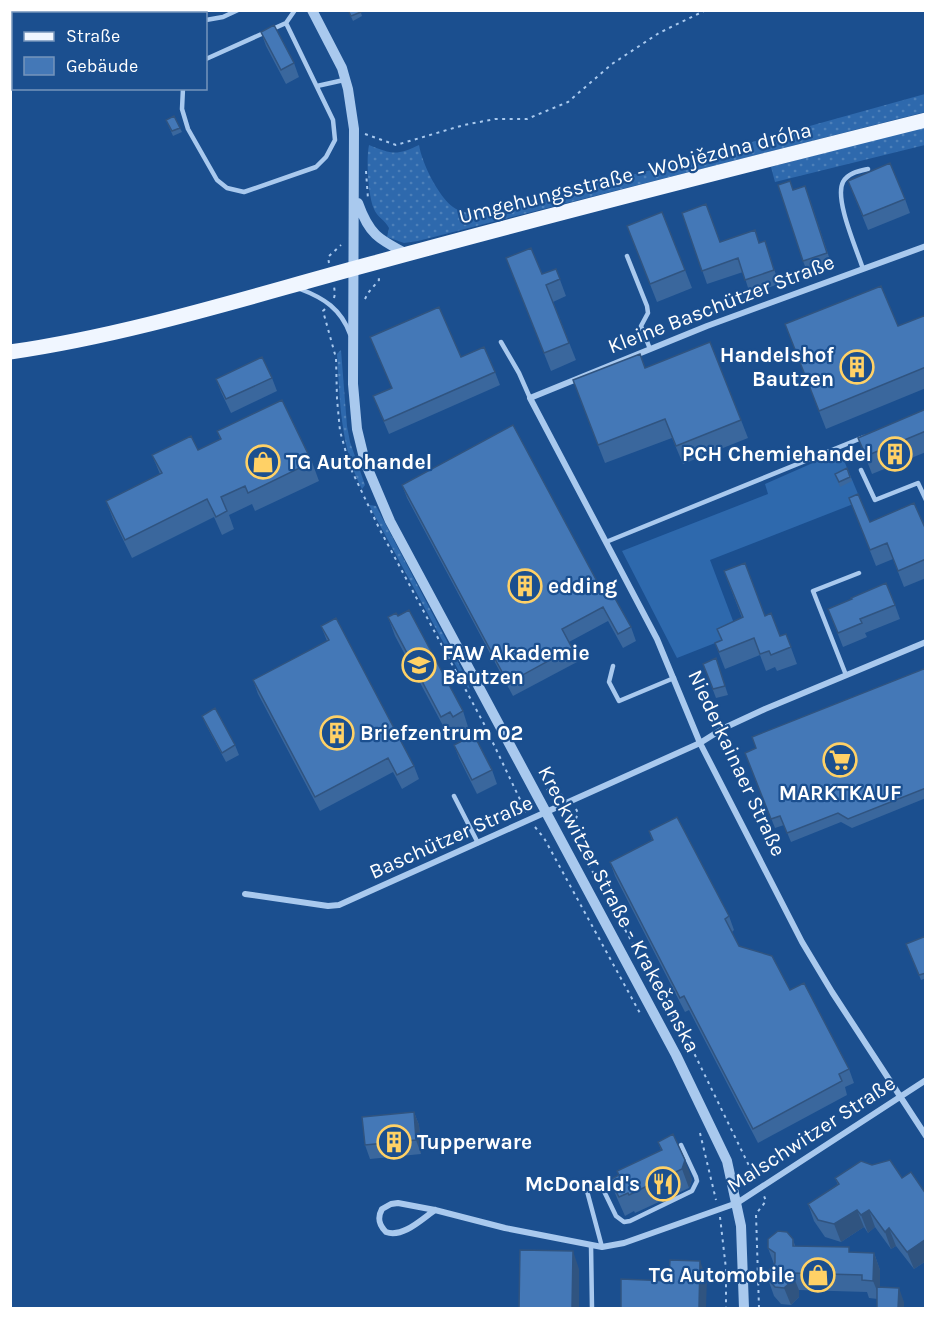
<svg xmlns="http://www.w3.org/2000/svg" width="936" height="1319" font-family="Karla,sans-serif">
  <defs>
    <pattern id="grass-dots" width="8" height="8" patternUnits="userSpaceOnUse" patternTransform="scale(1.5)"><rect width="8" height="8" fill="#2e69ad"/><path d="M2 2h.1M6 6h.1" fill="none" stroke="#4d80b9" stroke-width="1.8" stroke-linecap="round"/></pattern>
  </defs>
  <rect width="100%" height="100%" fill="#1b4f8f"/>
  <path fill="url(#grass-dots)" d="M925,94V112L418,241L404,243L387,237L389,228C385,220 377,217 374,209C368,196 366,159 369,145C392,154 396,156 419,145C422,163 438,196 453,207C460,212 468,213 476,214L655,169Z
    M925,126V145L775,182L771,167Z
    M341,350L347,426L350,442L365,485L362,489C340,447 340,400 337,354Z
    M369,505L376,506L462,670L470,689L468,688Z"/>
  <path fill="#2e69ad" d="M840,451L861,501L710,560L738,634L677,658L622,551L768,494L765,484Z"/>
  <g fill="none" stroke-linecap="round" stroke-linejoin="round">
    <path stroke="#a9c9ee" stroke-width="2" stroke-dasharray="3 4.5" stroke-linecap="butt" d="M365,134L396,145L464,125L495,119H527L568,102L612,64L659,33L706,10
      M366,171L368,199
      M329,263L328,257L341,245
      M334,298L335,294L334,286
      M365,299L368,293L379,280L378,274
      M325,309L323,311L336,358L337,399L340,431L350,467L379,528L484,724L526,812
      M547,789L552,794L563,795
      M576,809L578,813L573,827L580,849L694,1053L756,1180
      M535,827L544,838L641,1015
      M700,1133L716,1200
      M720,1217L726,1269V1308
      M759,1308L756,1214L766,1201L764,1196"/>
    <path stroke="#a9c9ee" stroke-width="4.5" d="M183,10L188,14
      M206,20L223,17L238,10
      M206,59L286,23L295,10
      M317,86L344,80
      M183,88L182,109L188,129L217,180L227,188L244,192L316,167L326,157L335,140L333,120L286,23
      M627,256L647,306L648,313L641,326L650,349
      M863,269C857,250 834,199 843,182C848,173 859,171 868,169
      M300,289C324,298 341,309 350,334
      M501,342L519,373L530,398
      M861,470L875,500L918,483L926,500
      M606,542L864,437
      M613,666L609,682L619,701L674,678
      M846,675L813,591L859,573
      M454,796L478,843
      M591,1245L592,1308
      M602,1247L587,1191L601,1185L616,1216L624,1222L630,1221L692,1191L697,1181L696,1177L681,1145"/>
    <path stroke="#a9c9ee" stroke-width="6" d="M926,246L707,326L530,398L657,639L700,743L802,942L832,992L926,1136
      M245,894L328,906L339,905L700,743L724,728L765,709L926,642
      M435,1210C422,1219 403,1238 386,1232C379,1225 377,1218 382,1209L391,1204L398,1203L435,1210L505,1228L602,1247L624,1243L737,1203L926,1080"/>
    <path stroke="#a9c9ee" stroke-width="10" d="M312,10L342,68L348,89L354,129L353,384L357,429L365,462L390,521L676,1055L727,1161L741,1226L744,1308
      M358,203C369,234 378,239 407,254"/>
    <path stroke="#f0f6ff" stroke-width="15" d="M10,352C134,334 254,295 374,263C557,213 742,166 926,120"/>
  </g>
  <path fill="#3a679d" d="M348,10H360L362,16L353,21Z
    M261,32L294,63L299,77L286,84L266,46Z
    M166,120L180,128L182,132L173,136Z
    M848,181L905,199L910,213L868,230Z
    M793,190L810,200L832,266L808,274L803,261Z
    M682,213L720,242L760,243L765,241L779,284L750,294L743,272L707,284Z
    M627,226L685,270L692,288L657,302Z
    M506,258L542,274L556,269L566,296L553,302L576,360L551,371Z
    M926,315V388L826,429L785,324L898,326Z
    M370,337L461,357L495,372L500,385L389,434L373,396L392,388Z
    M645,368L741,420L748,438L683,464L672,438L605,463L580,399Z
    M272,378L277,391L231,413L221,392L216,379Z
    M926,409V452L872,474L858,438Z
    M217,431L312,462L319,481L255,511L252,504L229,515L234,529L222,535L214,517L132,558L113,519L106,501L160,474L152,455L198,450L220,439Z
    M847,468L852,481L840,487L835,474Z
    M402,485L606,598L631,627L636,641L623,648L608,621L569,642L577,662L513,696L407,498Z
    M849,498L870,522L926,530V578L904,587L893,559L876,566Z
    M724,571L765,616L780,636L786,634L797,664L777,671L775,667L766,671L760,655L725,669L715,643L721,640L717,629L742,618Z
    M895,605L900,619L865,633L867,637L843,647L828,609Z
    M388,617L463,711L469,730L459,735L457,730L448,735L395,636Z
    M321,626L414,766L419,779L402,789L393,772L320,811L258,694L253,680L327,641Z
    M716,658L728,695L716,698L703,664Z
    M926,668V798L852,828L841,822L791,842L784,825L775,828L745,753L756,749Z
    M202,716L235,745L239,755L226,762L206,725Z
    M454,745L492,770L497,784L477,794L459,758Z
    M649,831L729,916L734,930L732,932L739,946L790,990L849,1069L854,1083L845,1087L847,1095L758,1143L689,1010L685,1012L615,876L610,862L652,840Z
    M926,936V978L921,980L906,944Z
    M414,1112L419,1125L421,1154L370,1159L365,1145Z
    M658,1142L692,1179L689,1188L635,1213L634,1211L625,1216L617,1198L610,1180L619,1175L617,1171L661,1150Z
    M835,1178H902L926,1194V1261L914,1269L896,1246L891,1249L875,1227L868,1233L864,1227L841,1242L825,1237L814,1221L808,1204L838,1185Z
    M793,1239L795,1246L851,1252L874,1253L880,1270V1287L904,1302L869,1298L867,1292L799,1290V1297L791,1305L781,1304L774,1296L768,1279L774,1264L768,1248Z"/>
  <path fill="#305480" d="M414,1112L419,1125L421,1154L416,1140Z
    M685,1160L692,1179L689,1188L682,1169Z
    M857,1210L864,1227L841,1242L834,1224Z
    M869,1210L875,1227L868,1233L861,1215Z
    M889,1228L896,1246L891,1249L885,1232Z
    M926,1239V1261L914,1269L907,1252Z
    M573,1251L579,1269V1308H572Z
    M874,1253L880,1270V1298L873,1281Z
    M700,1261L707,1279L706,1308H699Z
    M792,1273L799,1290V1297L791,1305L784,1288Z
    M899,1288L904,1302V1308H898Z"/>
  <path fill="#4478b7" stroke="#305480" stroke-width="1.5" d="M348,10H360L361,12L351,16Z
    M274,25L294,63L281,70L261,32Z
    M174,116L180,128L172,131L166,120Z
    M890,163L905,199L863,216L848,181Z
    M790,181L793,190L805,186L827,253L803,261L778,185Z
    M706,204L720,242L755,230L759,243L765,241L774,270L745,280L738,258L702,271L682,213Z
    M662,212L685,270L650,284L627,226Z
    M531,248L542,274L556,269L560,279L546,285L569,343L544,353L506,258Z
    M881,286L898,326L926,315V367L819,411L785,324Z
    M439,307L461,357L484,347L495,372L384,421L373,396L392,388L370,337Z
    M710,342L741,420L676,446L665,419L598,445L573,380L640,354L645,368Z
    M262,357L272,378L226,399L216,379Z
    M282,400L312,462L248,493L245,486L221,497L227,511L216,517L207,499L125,540L106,501L162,473L152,455L191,436L198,450L221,439L217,431Z
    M926,409V431L866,456L858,438Z
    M513,425L606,598L613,595L631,627L618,634L603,607L562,629L572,648L508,683L402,485Z
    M847,468L850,477L839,482L835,474Z
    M858,494L870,522L914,503L926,530V559L898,571L887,543L870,550L849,498Z
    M745,563L765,616L771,613L780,636L786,634L791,647L771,655L769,651L760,654L754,638L719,652L715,643L722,640L717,629L743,617L724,571Z
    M886,583L895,605L860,619L862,623L838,633L828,609L852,599L851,598Z
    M409,610L463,711L453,717L450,712L441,717L388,617L396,613L398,616Z
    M336,618L414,766L397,775L388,758L315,797L253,680L329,640L321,626Z
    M716,658L725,686L713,689L703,664Z
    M926,668V788L848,819L838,813L787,833L780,816L771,819L745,753L756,748L752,737Z
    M215,708L235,745L222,753L202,716Z
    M474,735L492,770L472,780L454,745Z
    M677,817L729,916L725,919L739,946L772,956L790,990L804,983L849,1069L839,1074L842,1081L753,1129L684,996L680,998L610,862L653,840L649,831Z
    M926,936V973L919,975L906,944Z
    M414,1112L416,1140L365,1145L362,1117Z
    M673,1134L685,1160L682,1169L629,1195L628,1193L619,1197L610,1180L619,1175L617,1171L662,1150L658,1142Z
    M890,1160L902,1178L911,1172L926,1194V1239L907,1252L889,1228L885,1232L869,1210L861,1215L857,1210L834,1224L818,1220L808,1204L839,1184L835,1178L861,1161L872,1165Z
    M778,1231L787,1232L793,1239V1246L849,1247V1252L874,1253L873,1281L862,1280V1275L792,1273L793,1280L784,1288L775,1287L768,1279V1271L775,1263V1253L768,1248V1239Z
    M520,1250L573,1251L572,1308H519Z
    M670,1260L700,1261L699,1308H621V1279L669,1281Z
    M877,1287L899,1288L898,1308H877Z"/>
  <defs>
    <g id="building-ring" transform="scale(1.725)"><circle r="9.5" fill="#1b4f8f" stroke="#ffd166" stroke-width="1.5"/><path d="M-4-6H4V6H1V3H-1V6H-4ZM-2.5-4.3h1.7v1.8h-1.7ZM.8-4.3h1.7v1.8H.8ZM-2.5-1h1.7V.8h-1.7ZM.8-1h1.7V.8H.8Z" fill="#ffd166"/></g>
    <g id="shop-ring" transform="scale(1.725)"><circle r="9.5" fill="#1b4f8f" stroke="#ffd166" stroke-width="1.5"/><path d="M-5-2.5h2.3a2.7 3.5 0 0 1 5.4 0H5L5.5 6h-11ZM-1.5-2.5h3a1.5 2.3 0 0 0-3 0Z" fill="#ffd166"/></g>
    <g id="school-ring" transform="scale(1.725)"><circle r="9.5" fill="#1b4f8f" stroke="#ffd166" stroke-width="1.5"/><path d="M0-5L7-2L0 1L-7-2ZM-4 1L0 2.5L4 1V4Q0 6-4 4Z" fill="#ffd166"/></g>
    <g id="supermarket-ring" transform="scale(1.725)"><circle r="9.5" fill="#1b4f8f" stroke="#ffd166" stroke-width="1.5"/><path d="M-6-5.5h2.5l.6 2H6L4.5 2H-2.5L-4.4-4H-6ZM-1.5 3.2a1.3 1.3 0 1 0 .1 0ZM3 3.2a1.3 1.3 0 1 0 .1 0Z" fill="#ffd166"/></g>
    <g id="restaurant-ring" transform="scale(1.725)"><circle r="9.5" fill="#1b4f8f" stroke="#ffd166" stroke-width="1.5"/><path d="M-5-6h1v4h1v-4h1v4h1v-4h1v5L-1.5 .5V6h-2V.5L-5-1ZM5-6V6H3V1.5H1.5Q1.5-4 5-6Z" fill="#ffd166"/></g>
  </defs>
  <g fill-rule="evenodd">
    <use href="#building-ring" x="857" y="367"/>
    <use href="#building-ring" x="895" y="454"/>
    <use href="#shop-ring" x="263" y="462"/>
    <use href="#building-ring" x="525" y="586"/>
    <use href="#school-ring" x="419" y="665"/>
    <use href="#building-ring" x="337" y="733"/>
    <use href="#supermarket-ring" x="840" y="760"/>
    <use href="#building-ring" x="394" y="1142"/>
    <use href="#restaurant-ring" x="663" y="1184"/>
    <use href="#shop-ring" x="818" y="1275"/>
  </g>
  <g text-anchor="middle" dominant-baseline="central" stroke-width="4.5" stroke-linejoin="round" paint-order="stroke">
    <g font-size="21" fill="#fff" stroke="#1b4f8f">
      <text transform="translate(635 173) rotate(-14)">Umgehungsstraße - Wobjězdna dróha</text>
      <text transform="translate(721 304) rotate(-21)">Kleine Baschützer Straße</text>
      <text transform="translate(737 763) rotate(65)">Niederkainaer Straße</text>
      <text transform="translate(451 837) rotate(-24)">Baschützer Straße</text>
      <text transform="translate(619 909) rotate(62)">Kreckwitzer Straße - Krakečanska</text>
      <text transform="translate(811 1134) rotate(-33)">Malschwitzer Straße</text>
    </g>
    <g font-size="21" font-weight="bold" fill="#fff" stroke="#1b4f8f" text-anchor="start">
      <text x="834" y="355" text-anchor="end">Handelshof<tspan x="834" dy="24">Bautzen</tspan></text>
      <text x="872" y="454" text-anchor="end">PCH Chemiehandel</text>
      <text x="286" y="462">TG Autohandel</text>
      <text x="548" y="586">edding</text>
      <text x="442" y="653">FAW Akademie<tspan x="442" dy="24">Bautzen</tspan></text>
      <text x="360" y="733">Briefzentrum 02</text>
      <text x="840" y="793" text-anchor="middle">MARKTKAUF</text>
      <text x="417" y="1142">Tupperware</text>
      <text x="640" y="1184" text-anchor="end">McDonald's</text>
      <text x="795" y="1275" text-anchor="end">TG Automobile</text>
    </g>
  </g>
  <rect width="936" height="1319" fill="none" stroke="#ffffff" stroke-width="24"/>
  <rect x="12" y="12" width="195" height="78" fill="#1b4f8f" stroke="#7695bc" stroke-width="1.5"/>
  <rect x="24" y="32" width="30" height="9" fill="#f0f6ff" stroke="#7695bc" stroke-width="1.5"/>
  <text x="66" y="42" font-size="18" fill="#ffffff">Straße</text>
  <rect x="24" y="57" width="30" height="18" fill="#4478b7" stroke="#7695bc" stroke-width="1.5"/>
  <text x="66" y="72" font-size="18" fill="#ffffff">Gebäude</text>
</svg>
